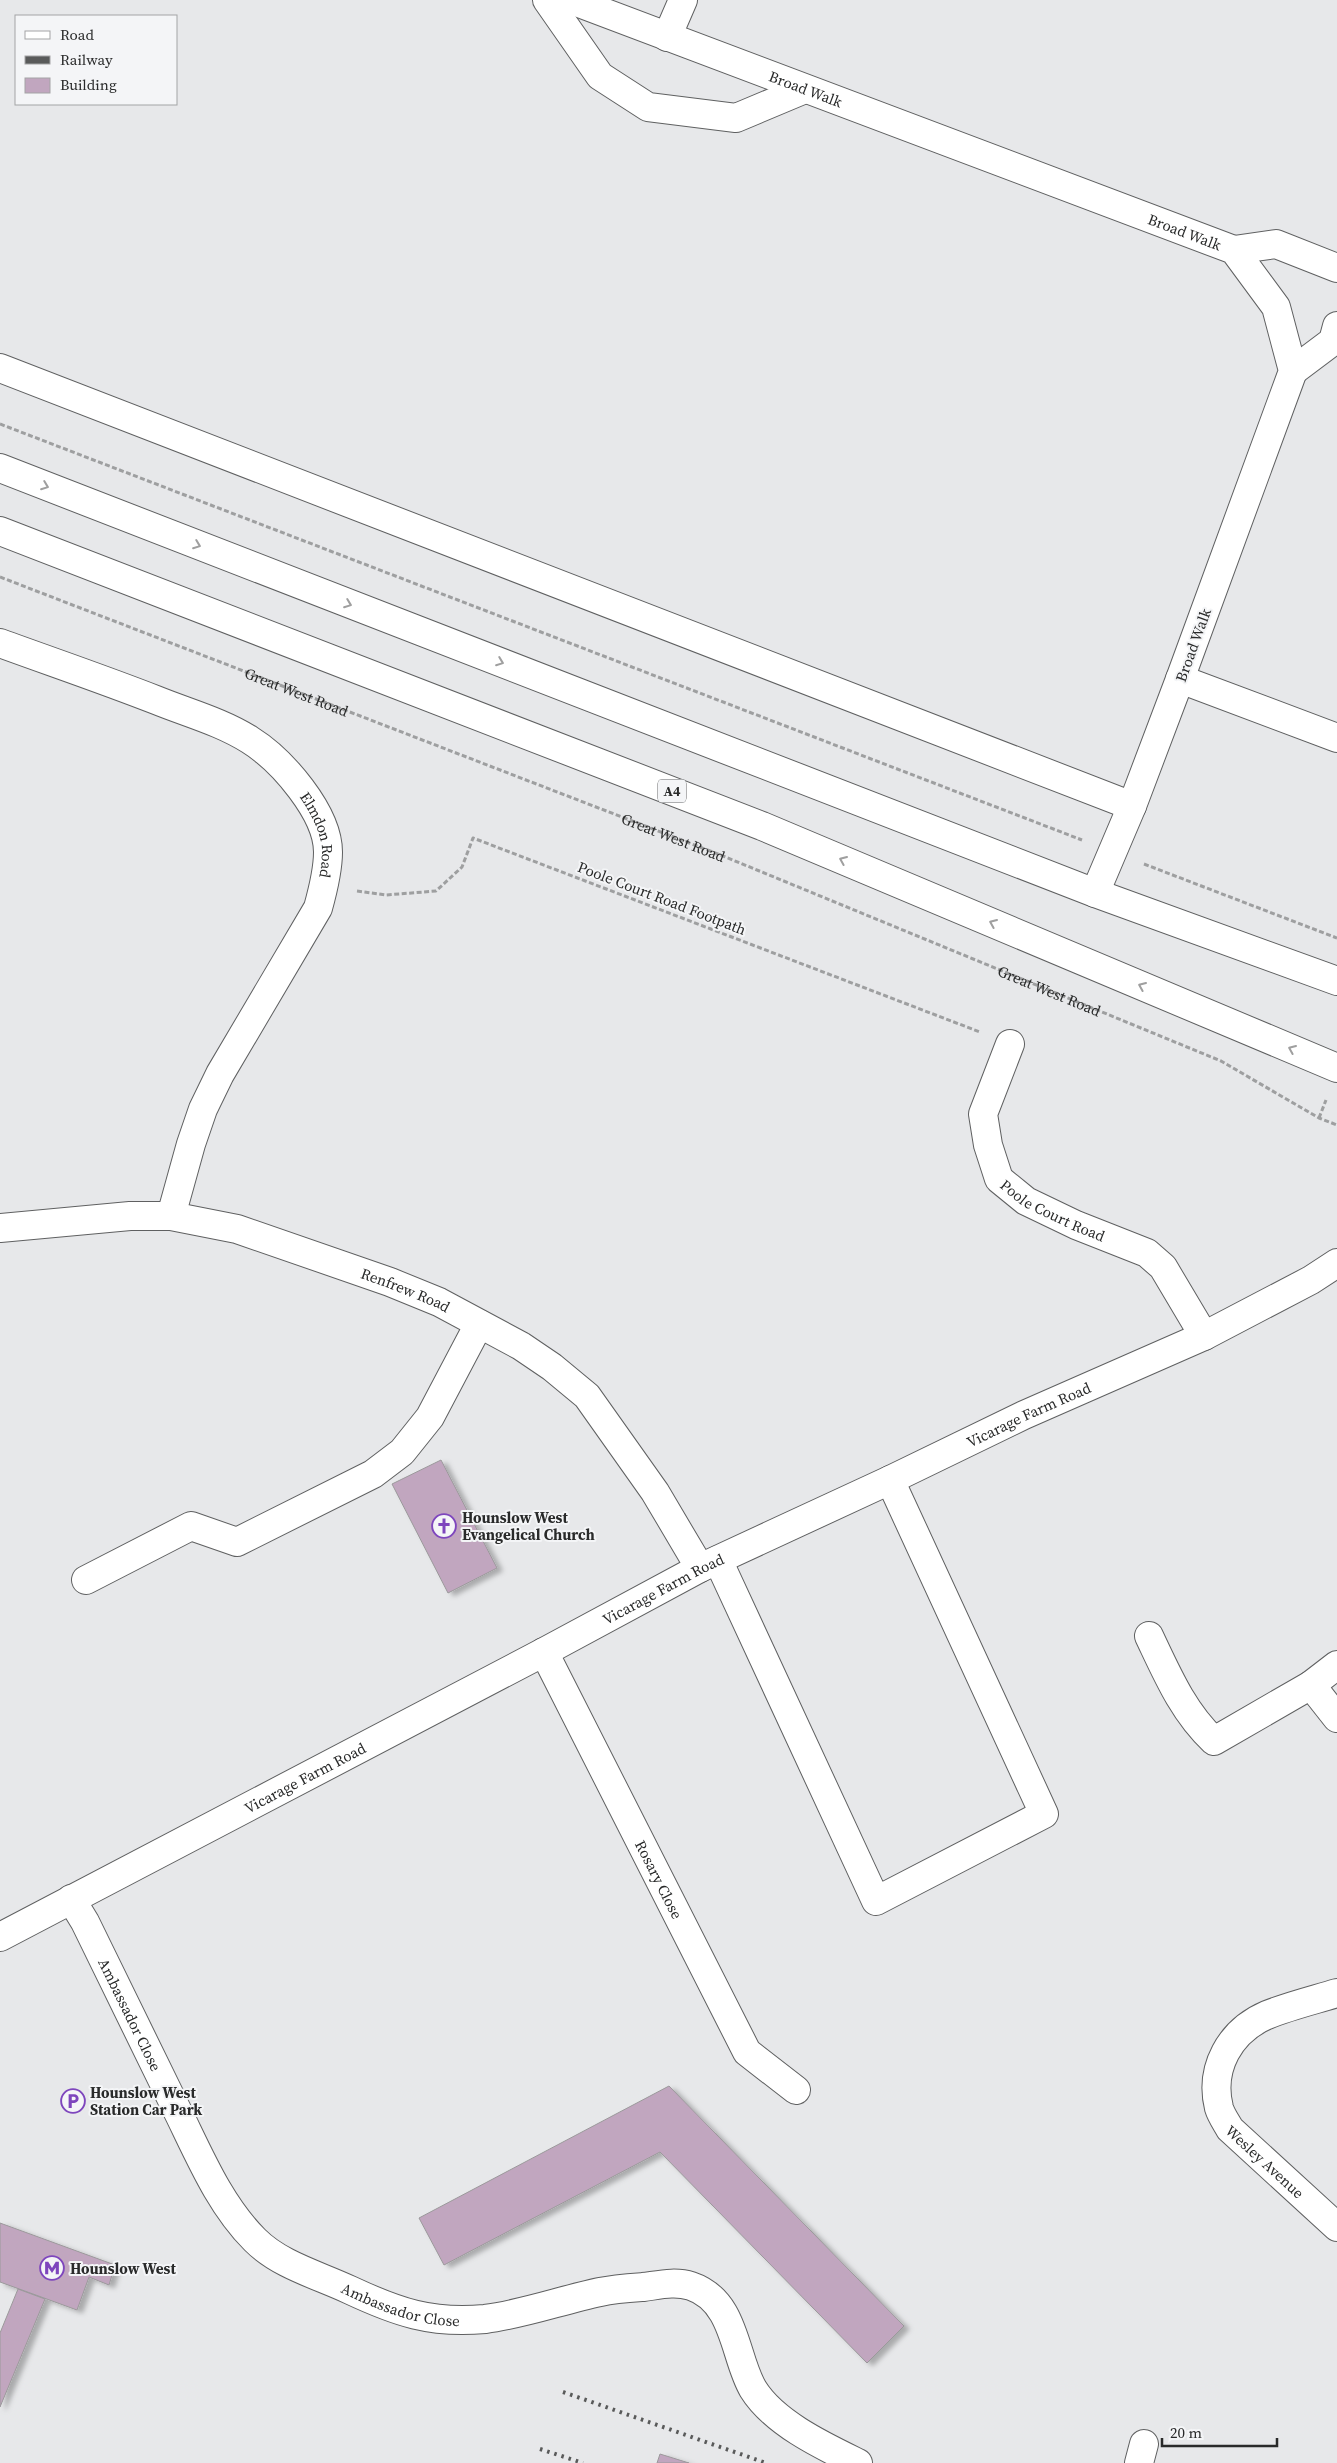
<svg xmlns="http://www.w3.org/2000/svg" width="1337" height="2463" font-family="'Source Serif 4',serif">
  <defs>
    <filter id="shadow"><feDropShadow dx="5.5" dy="3" stdDeviation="2.5" flood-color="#0004"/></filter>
  </defs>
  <rect width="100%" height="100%" fill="#e7e8ea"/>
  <path fill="#c1a6bf" stroke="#9b999b" filter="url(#shadow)" d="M441,1460L497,1568L448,1593L392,1484Z
    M669,2086L904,2326L867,2363L660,2152L444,2265L419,2218Z
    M0,2223L115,2265L109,2285L89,2277L77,2310L0,2282Z
    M18,2289L45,2299L0,2407V2333Z
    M660,2454L689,2463H657Z"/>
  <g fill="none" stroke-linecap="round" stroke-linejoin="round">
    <g stroke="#5f6061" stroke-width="30">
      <g id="minor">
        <path d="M547,0L600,76L648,107L736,118L805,89"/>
        <path id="s2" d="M571,0L1234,250L1276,307L1293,371L1180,679L1132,806L1095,893"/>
        <path d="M667,37L683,0"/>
        <path d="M1234,250L1276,244L1337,268"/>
        <path d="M0,368L1132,806"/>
        <path d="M1293,371L1333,341L1337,326"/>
        <path id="s3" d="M0,643C52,662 105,680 156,700C188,713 222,722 250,740C282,760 328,813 328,852C328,870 323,890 318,908L220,1074L203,1109L191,1144L171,1216"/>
        <path d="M1180,679L1337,738"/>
        <path id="s4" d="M1010,1044L983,1114L988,1145L999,1179L1026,1201L1076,1225L1147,1253L1163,1267L1204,1336"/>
        <path id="s5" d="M0,1228L130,1216H171L237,1229L390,1282L439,1302L521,1346L552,1367L587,1396L655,1492L700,1568"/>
        <path d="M718,1560L876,1901L1044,1814L890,1480"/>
        <path d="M86,1580L191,1526L237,1542L373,1474L402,1452L430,1417L479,1324"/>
        <path d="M1149,1636C1167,1674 1183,1712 1214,1741L1311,1685"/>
        <path id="s6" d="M544,1652L747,2052L796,2090"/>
        <path d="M1337,1665L1311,1685L1337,1718"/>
        <path id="s7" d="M71,1899L85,1922C115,1983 145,2044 175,2106C198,2152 218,2203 255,2240C280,2265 318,2275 350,2290C397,2312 431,2324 485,2319C524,2314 562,2300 600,2292C614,2289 629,2288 643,2287C659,2285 675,2281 691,2286C736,2301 734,2357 753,2389C774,2423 823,2446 858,2463"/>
        <path id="s8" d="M0,1937L544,1652L700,1568L890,1480L1024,1415L1204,1336L1311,1280L1337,1263"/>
        <path id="s9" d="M1337,1993C1314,2000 1289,2006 1267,2015C1230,2031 1209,2068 1219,2108C1221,2115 1226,2122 1230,2129L1337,2227"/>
        <path d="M1139,2463L1144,2444"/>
      </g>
    </g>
    <g stroke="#5f6061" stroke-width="30">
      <path id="highway" d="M0,468L1095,893L1337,981
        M0,531L762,826L1337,1068"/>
    </g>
    <g stroke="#9e9fa0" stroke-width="3" stroke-dasharray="5 2.5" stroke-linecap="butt">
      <path d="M0,424L1082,840"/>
      <path id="s1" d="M0,577L723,856L1221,1061L1319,1118L1337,1125"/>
      <path d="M1144,864L1337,938"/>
      <path d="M357,891L386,895L436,891L462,867L473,838L980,1032"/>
      <path d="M1319,1118L1326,1100"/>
    </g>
    <use href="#minor" stroke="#fff" stroke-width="28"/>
    <use href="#highway" stroke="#fff" stroke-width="28"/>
    <path stroke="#595a5a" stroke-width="4" stroke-dasharray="2.5 5" stroke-linecap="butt" d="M563,2392L766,2463
      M540,2449L583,2463"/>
  </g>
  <defs><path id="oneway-chevron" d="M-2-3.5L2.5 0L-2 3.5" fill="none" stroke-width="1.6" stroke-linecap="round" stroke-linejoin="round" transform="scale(1.25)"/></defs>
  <g stroke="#9f9f9f">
    <use href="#oneway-chevron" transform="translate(45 486) rotate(21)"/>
    <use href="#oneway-chevron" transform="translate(197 545) rotate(21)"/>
    <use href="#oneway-chevron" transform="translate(348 604) rotate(21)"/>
    <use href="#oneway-chevron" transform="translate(500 662) rotate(21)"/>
    <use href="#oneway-chevron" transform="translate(843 860) rotate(-157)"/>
    <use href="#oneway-chevron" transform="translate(993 923) rotate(-157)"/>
    <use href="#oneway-chevron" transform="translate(1142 986) rotate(-157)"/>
    <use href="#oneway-chevron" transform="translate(1292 1049) rotate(-157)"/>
  </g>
  <defs>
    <g id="church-ring" transform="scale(1.25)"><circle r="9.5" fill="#f4f5f7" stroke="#7e46bd" stroke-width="1.5"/><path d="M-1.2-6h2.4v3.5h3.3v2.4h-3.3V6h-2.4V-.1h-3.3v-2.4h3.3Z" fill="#7e46bd"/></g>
    <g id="parking-ring" transform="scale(1.25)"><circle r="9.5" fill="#f4f5f7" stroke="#7e46bd" stroke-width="1.5"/><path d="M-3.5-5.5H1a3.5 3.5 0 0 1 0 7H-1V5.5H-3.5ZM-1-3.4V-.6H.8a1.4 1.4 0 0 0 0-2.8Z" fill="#7e46bd"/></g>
    <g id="metro-ring" transform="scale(1.25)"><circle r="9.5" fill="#f4f5f7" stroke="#7e46bd" stroke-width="1.5"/><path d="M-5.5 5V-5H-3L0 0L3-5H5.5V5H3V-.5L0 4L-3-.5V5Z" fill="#7e46bd"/></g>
  </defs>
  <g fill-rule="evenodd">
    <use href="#church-ring" x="444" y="1526"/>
    <use href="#parking-ring" x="73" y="2101"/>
    <use href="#metro-ring" x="52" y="2268"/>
  </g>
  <g text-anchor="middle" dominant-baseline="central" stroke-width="4" stroke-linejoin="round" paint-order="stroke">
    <rect fill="#f4f5f7" stroke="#666768" stroke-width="1" x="658" y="779.5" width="28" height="23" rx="4"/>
    <g font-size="14" font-weight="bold" fill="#292a2a">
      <text x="672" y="791">A4</text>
    </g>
    <g font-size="15" fill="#292a2a" stroke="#f4f5f7">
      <text stroke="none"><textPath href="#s2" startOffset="251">Broad Walk</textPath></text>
      <text stroke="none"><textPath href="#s2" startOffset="656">Broad Walk</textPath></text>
      <text transform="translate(1193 645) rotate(-70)">Broad Walk</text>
      <text stroke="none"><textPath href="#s1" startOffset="318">Great West Road</textPath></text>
      <text stroke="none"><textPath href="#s3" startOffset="390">Elmdon Road</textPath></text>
      <text stroke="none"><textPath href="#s1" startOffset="722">Great West Road</textPath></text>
      <text transform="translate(662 898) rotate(21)">Poole Court Road Footpath</text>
      <text stroke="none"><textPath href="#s1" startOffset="1128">Great West Road</textPath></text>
      <text stroke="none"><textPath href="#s4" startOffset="205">Poole Court Road</textPath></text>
      <text stroke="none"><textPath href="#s5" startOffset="418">Renfrew Road</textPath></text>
      <text stroke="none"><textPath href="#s8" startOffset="1154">Vicarage Farm Road</textPath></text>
      <text stroke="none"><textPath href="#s8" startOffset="749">Vicarage Farm Road</textPath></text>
      <text stroke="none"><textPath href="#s8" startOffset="344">Vicarage Farm Road</textPath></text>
      <text stroke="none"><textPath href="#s6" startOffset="255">Rosary Close</textPath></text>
      <text stroke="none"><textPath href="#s7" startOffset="130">Ambassador Close</textPath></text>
      <text stroke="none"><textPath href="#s9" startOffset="259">Wesley Avenue</textPath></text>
      <text stroke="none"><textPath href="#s7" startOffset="550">Ambassador Close</textPath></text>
    </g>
    <g font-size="15" font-weight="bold" fill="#292a2a" stroke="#f4f5f7" text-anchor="start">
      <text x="462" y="1517">Hounslow West<tspan x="462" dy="17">Evangelical Church</tspan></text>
      <text x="90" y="2092">Hounslow West<tspan x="90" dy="17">Station Car Park</tspan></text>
      <text x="70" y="2268">Hounslow West</text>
    </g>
  </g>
  <rect x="15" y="15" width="162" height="90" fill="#f4f5f7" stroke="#a3a4a5"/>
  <rect x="25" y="31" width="25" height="8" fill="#ffffff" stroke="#a3a4a5"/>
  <text x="60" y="40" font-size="15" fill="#292a2a">Road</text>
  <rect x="25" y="56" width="25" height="8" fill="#595a5a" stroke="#a3a4a5"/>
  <text x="60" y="65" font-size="15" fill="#292a2a">Railway</text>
  <rect x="25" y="78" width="25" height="15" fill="#c1a6bf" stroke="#a3a4a5"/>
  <text x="60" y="90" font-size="15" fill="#292a2a">Building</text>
  <path d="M1162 2438v8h115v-8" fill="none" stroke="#292a2a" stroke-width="2.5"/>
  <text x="1170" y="2438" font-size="15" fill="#292a2a" stroke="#f4f5f7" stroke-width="4" paint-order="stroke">20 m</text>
</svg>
